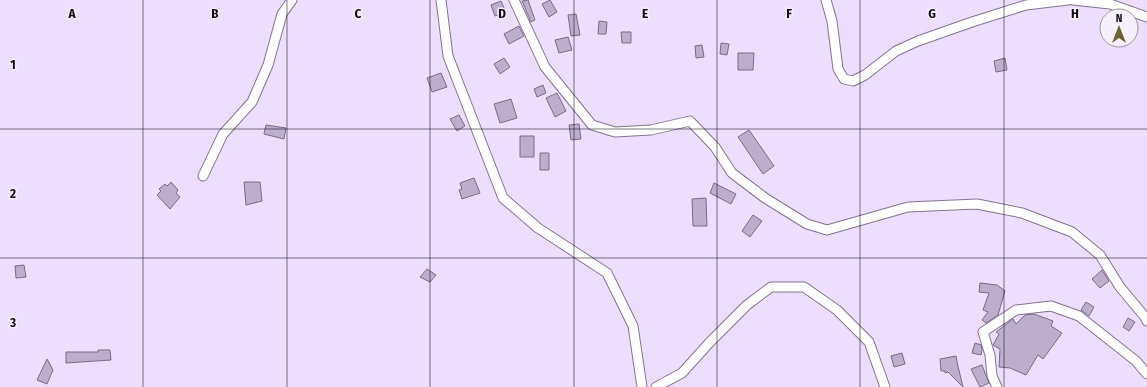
<svg xmlns="http://www.w3.org/2000/svg" width="1147" height="387" font-family="'Fira Sans Condensed',sans-serif">
  <rect width="100%" height="100%" fill="#eddefe"/>
  <path fill="#bdaecc" stroke="#7a6c88" d="M528,0L535,20L531,22L522,1Z
    M550,0L557,12L549,17L542,4Z
    M501,1L506,12L495,16L491,5Z
    M576,14L580,35L571,36L568,15Z
    M599,21L607,22L606,34H598Z
    M519,26L524,36L509,44L504,34Z
    M621,32H631V43H622Z
    M568,37L572,50L559,53L555,40Z
    M721,43L729,44L727,55L720,54Z
    M702,45L704,57L696,58L695,46Z
    M738,53H754L753,70H738Z
    M504,58L510,67L500,74L494,64Z
    M1005,58L1007,70L996,72L994,61Z
    M441,73L447,87L432,92L427,78Z
    M543,85L546,93L537,97L534,89Z
    M557,93L566,111L555,117L546,98Z
    M511,99L517,118L500,123L494,104Z
    M459,115L465,126L457,131L450,119Z
    M579,124L581,139L571,140L569,125Z
    M266,125L286,128L284,139L264,134Z
    M749,130L774,166L763,174L738,137Z
    M520,136H534V157H520Z
    M540,153H549V170H540Z
    M474,178L480,193L462,199L459,190L462,189L460,183Z
    M171,182L178,190L176,193L180,197L170,209L157,195L161,191L159,189L165,184L167,186Z
    M244,182H260L262,201L246,205Z
    M714,183L736,194L731,204L710,193Z
    M706,198L707,226H693L692,199Z
    M753,215L762,221L750,237L742,231Z
    M24,265L26,277L16,278L15,266Z
    M427,269L436,275L430,282L420,277Z
    M1102,270L1109,281L1100,288L1092,279Z
    M980,283L997,285L1005,291L998,315L986,323L982,320L988,312L983,310L989,293L979,292Z
    M1086,302L1094,307L1089,316L1081,310Z
    M1034,314L1053,321L1051,326L1062,333L1043,359L1038,355L1026,375L1010,368L999,367L1000,349L993,345L999,334L996,332L1013,319L1016,324L1025,315Z
    M1128,318L1135,322L1129,331L1123,327Z
    M975,343L981,345L982,350L981,355L972,353Z
    M98,350H110L111,360L66,363V352H98Z
    M902,353L905,364L894,367L891,356Z
    M956,356L957,362L963,387L948,372L945,373V371H941L940,359Z
    M47,359L53,370L47,384L37,380Z
    M982,365L989,383L980,387L971,369Z"/>
  <g fill="none" stroke-linecap="round" stroke-linejoin="round">
    <g stroke="#827491" stroke-width="11">
      <path id="minor" d="M441,0L448,56L503,198L538,228L607,273L633,326L642,387
        M514,0L545,67L592,125L615,132L651,130L690,121L715,147L732,173L765,198L807,224L827,230L908,207L977,204L1022,213L1072,232L1100,255L1120,287L1145,317L1147,321
        M826,0L832,21L838,69L844,79L853,81L865,75L896,51L918,41L972,22L1026,5L1068,0
        M1073,0L1110,4L1147,17
        M203,176L223,134L252,102L268,65L282,14L292,0
        M656,387L682,373L710,342L747,305L771,287H804L837,310L869,342L885,387
        M997,387L992,376L990,355L983,332L1016,310L1051,306L1079,316L1136,361L1147,374"/>
    </g>
    <use href="#minor" stroke="#fff" stroke-width="9"/>
  </g>
  <path fill="none" stroke="#110c17" stroke-width="1" stroke-opacity="0.55" d="M143,0V387M287,0V387M430,0V387M574,0V387M717,0V387M860,0V387M1004,0V387M0,129H1147M0,258H1147"/>
  <g font-size="13" text-anchor="middle" font-weight="bold" fill="#110c17" stroke="#f6f0fc" stroke-width="3" stroke-linejoin="round" paint-order="stroke">
    <text x="72" y="18">A</text>
    <text x="215" y="18">B</text>
    <text x="358" y="18">C</text>
    <text x="502" y="18">D</text>
    <text x="645" y="18">E</text>
    <text x="789" y="18">F</text>
    <text x="932" y="18">G</text>
    <text x="1075" y="18">H</text>
    <text x="13" y="69">1</text>
    <text x="13" y="198">2</text>
    <text x="13" y="327">3</text>
  </g>
  <g transform="translate(1119 28)"><circle r="19" fill="#f6f0fc" stroke="#9a95a0"/>
  <path d="M0-3L7 15L0 10L-7 15Z" fill="#6a6330"/>
  <text y="-6" font-size="11" font-weight="bold" text-anchor="middle" fill="#110c17">N</text>
  </g>
</svg>
